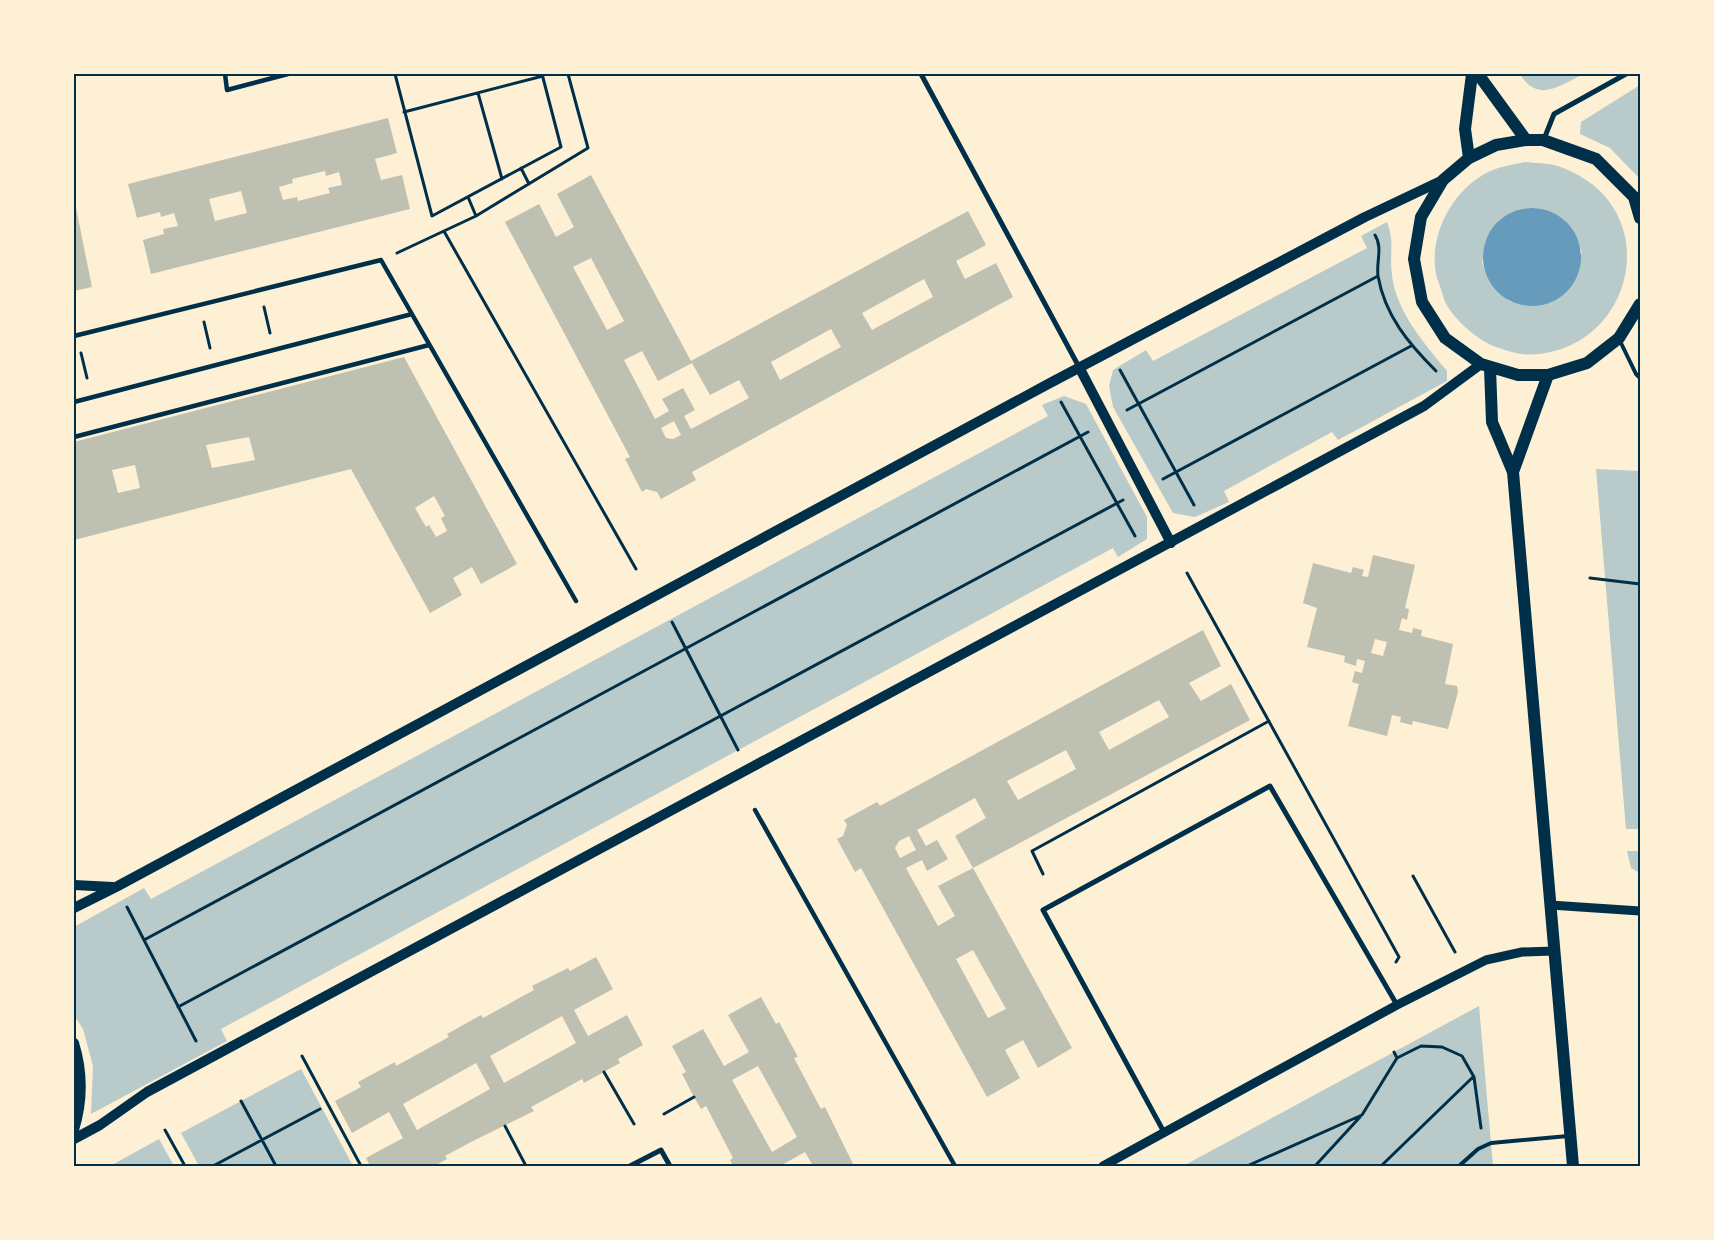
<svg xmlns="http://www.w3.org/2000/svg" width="1714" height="1240" font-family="Poppins,sans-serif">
  <rect width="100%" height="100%" fill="#fdf0d5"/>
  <path fill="#b9caca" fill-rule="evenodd" d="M1520,74H1584C1560,85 1538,104 1520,74Z
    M1640,85V179L1610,148L1580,134L1581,122Z
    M1525,162C1535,163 1548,163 1558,166C1577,173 1596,184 1608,200C1646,249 1624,322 1569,346C1555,352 1537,356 1521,354C1514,353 1506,350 1499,348C1480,343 1451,318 1444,299C1442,291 1438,282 1436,274C1428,232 1456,184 1495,169C1504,166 1515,164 1525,162ZM1537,208C1565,215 1574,225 1582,253L1511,302C1494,290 1487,280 1482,261L1519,209Z
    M1387,222C1395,243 1389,254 1392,275C1396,312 1425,344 1447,371V381L1338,440L1332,432L1224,491L1229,502L1195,517L1173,513L1113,407L1109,386L1113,370L1146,350L1153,361L1367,248L1361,236Z
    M1064,396L1086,404L1147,517V539L1118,557L1113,548L221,1029L227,1041L91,1114L93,1066L83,1029L74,1015V927L144,888L151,899L1048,416L1042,405Z
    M1596,469L1640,471V829H1626Z
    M1627,851H1640V873L1631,868Z
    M1479,1006L1493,1166H1183Z
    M301,1069L353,1166H199L181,1133Z
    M159,1139L174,1166H110Z"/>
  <path fill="#669bbc" d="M1483 257a49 49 0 1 1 98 0a49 49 0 1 1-98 0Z"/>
  <path fill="#bec0b2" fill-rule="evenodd" d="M388,118L397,153L375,159L381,180L402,175L410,209L151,274L143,240L164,234L163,229L178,226L174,213L161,217L160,212L137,218L128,184ZM325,171L326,176L339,172L342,185L328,188L330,193L298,201L297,197L283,200L279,187L293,183L292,179ZM241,191L247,213L215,221L209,199Z
    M591,175L691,361L968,211L986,245L956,261L965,279L996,263L1013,297L692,472L696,480L661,499L657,492L646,489L642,492L625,459L630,457L505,222L539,204L556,237L574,227L557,194ZM591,258L624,321L607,330L573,267ZM924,279L933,297L872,330L862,313ZM831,329L841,347L780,380L771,362ZM642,351L658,381L692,363L710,395L739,380L749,398L691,429L684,416L695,410L683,388L662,399L669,411L655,419L624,360ZM674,421L681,435L673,439L666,438L661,428Z
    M74,198L92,287L74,291Z
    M404,357L517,564L481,584L472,567L453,578L462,595L430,613L351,469L74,540V442ZM249,437L255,460L212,468L206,445ZM135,465L140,488L118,493L112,470ZM434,496L445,516L441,518L447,531L436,537L429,525L426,527L415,508Z
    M1373,555L1415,565L1405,608L1409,609L1407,620L1402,618L1399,630L1412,633L1413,628L1422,630L1421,636L1453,644L1445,684L1457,686L1458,692L1448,729L1413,721L1412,725L1400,722L1401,717L1392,715L1387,736L1348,726L1359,684L1352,682L1355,671L1362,673L1365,661L1357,659L1356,666L1344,662L1345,656L1307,647L1317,608L1303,603L1313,563L1351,573L1353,567L1364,570L1362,576L1368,577ZM1375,639L1387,642L1383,656L1371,653Z
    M1203,630L1221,666L1189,683L1201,701L1231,684L1250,720L973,868L1072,1048L1038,1068L1023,1040L1005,1050L1020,1078L987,1097L861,868L855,872L837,839L843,836L847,825L844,820L877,802L880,806ZM1159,700L1169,717L1109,750L1099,732ZM1066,750L1076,769L1018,800L1007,781ZM975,798L986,818L955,836L973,868L938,886L955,916L938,926L906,868L922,860L927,871L948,859L937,840L926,846L917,830ZM909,836L916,850L900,858L895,848L899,841ZM973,950L1006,1009L988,1018L956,959Z
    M596,957L613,989L574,1010L588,1036L627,1015L643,1045L618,1059L620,1063L584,1083L582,1079L557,1093L531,1107L534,1111L471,1142L445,1156L447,1159L434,1166H370L366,1158L403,1138L389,1112L352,1133L335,1101L361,1087L358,1082L395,1062L396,1066L449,1037L447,1034L481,1015L483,1018L534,990L532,986L568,968L570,971ZM562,1016L576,1043L504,1083L490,1056ZM476,1063L490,1089L417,1130L403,1104Z
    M761,997L776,1024L779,1022L798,1057L794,1058L821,1109L825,1107L854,1166H813L805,1152L780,1166H733L730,1160L733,1158L706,1106L701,1109L694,1097L682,1074L686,1072L672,1046L703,1029L724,1066L749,1052L728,1015ZM758,1066L797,1137L772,1152L732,1080Z"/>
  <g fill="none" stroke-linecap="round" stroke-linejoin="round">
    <path stroke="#003049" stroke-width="3" d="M395,74L432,216L561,147L542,74
      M478,93L502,179
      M404,112L543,76
      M521,168L529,184
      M468,197L476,216
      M445,233L636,569
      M1375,235C1383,248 1376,262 1378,276C1385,316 1409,344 1436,371
      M397,253L476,216L588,148L568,74
      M264,307L270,333
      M204,322L210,348
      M81,353L87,378
      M1120,370L1194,505
      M1061,402L1135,536
      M1127,410L1378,276
      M1163,479L1411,346
      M1187,573L1399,957L1396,962
      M1590,578L1640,584
      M672,622L738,750
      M1043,874L1032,851L1269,721
      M1413,876L1455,952
      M127,907L196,1041
      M144,940L1088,432
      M178,1007L1123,500
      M302,1056L361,1166
      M1397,1058L1421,1046L1442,1047L1462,1056L1474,1077L1481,1128
      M604,1072L634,1124
      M241,1101L276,1166
      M664,1114L694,1097
      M505,1126L526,1166
      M165,1130L185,1166
      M213,1166L320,1109
      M1247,1166L1362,1115L1397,1058L1394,1052
      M1315,1166L1360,1117
      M1381,1166L1473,1077"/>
    <path stroke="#003049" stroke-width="4" d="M1620,341L1636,374L1640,378
      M1459,1166L1478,1149L1491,1143L1568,1136"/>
    <path stroke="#003049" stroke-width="4.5" d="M225,74L227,90L288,74
      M74,336L381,260L576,601
      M74,402L412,314
      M74,437L429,345
      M755,810L955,1166"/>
    <path stroke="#003049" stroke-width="5" d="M921,74L1079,367
      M1544,139L1554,114L1626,74
      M1165,1134L1043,910L1270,786L1397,1005
      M630,1166L661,1150L670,1166"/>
    <path stroke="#003049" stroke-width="9" d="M1550,905L1640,911
      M1103,1166L1397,1005L1486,960L1522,952L1554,951"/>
    <path stroke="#003049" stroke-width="10" d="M1079,367L1171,543
      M74,885L113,887
      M74,908L116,887L1050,383L1365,217L1443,180
      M74,1043C83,1072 83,1101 74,1130
      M74,1139L100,1125L147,1092L1424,406L1481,364"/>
    <path stroke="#003049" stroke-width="12" d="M1478,74L1526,140
      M1469,158L1465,129L1472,74
      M1640,218L1634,197L1596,159L1543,140H1526L1496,145L1469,158L1443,180L1421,217L1414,259L1422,302L1445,338L1481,364L1518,375H1548L1587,363L1619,338L1640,304
      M1490,368L1492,422L1513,472L1573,1166
      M1513,472L1548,375"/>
  </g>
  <rect width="1714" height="1240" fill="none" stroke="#fdf0d5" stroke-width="150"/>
  <rect x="75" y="75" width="1564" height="1090" fill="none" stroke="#003049" stroke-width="2"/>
</svg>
